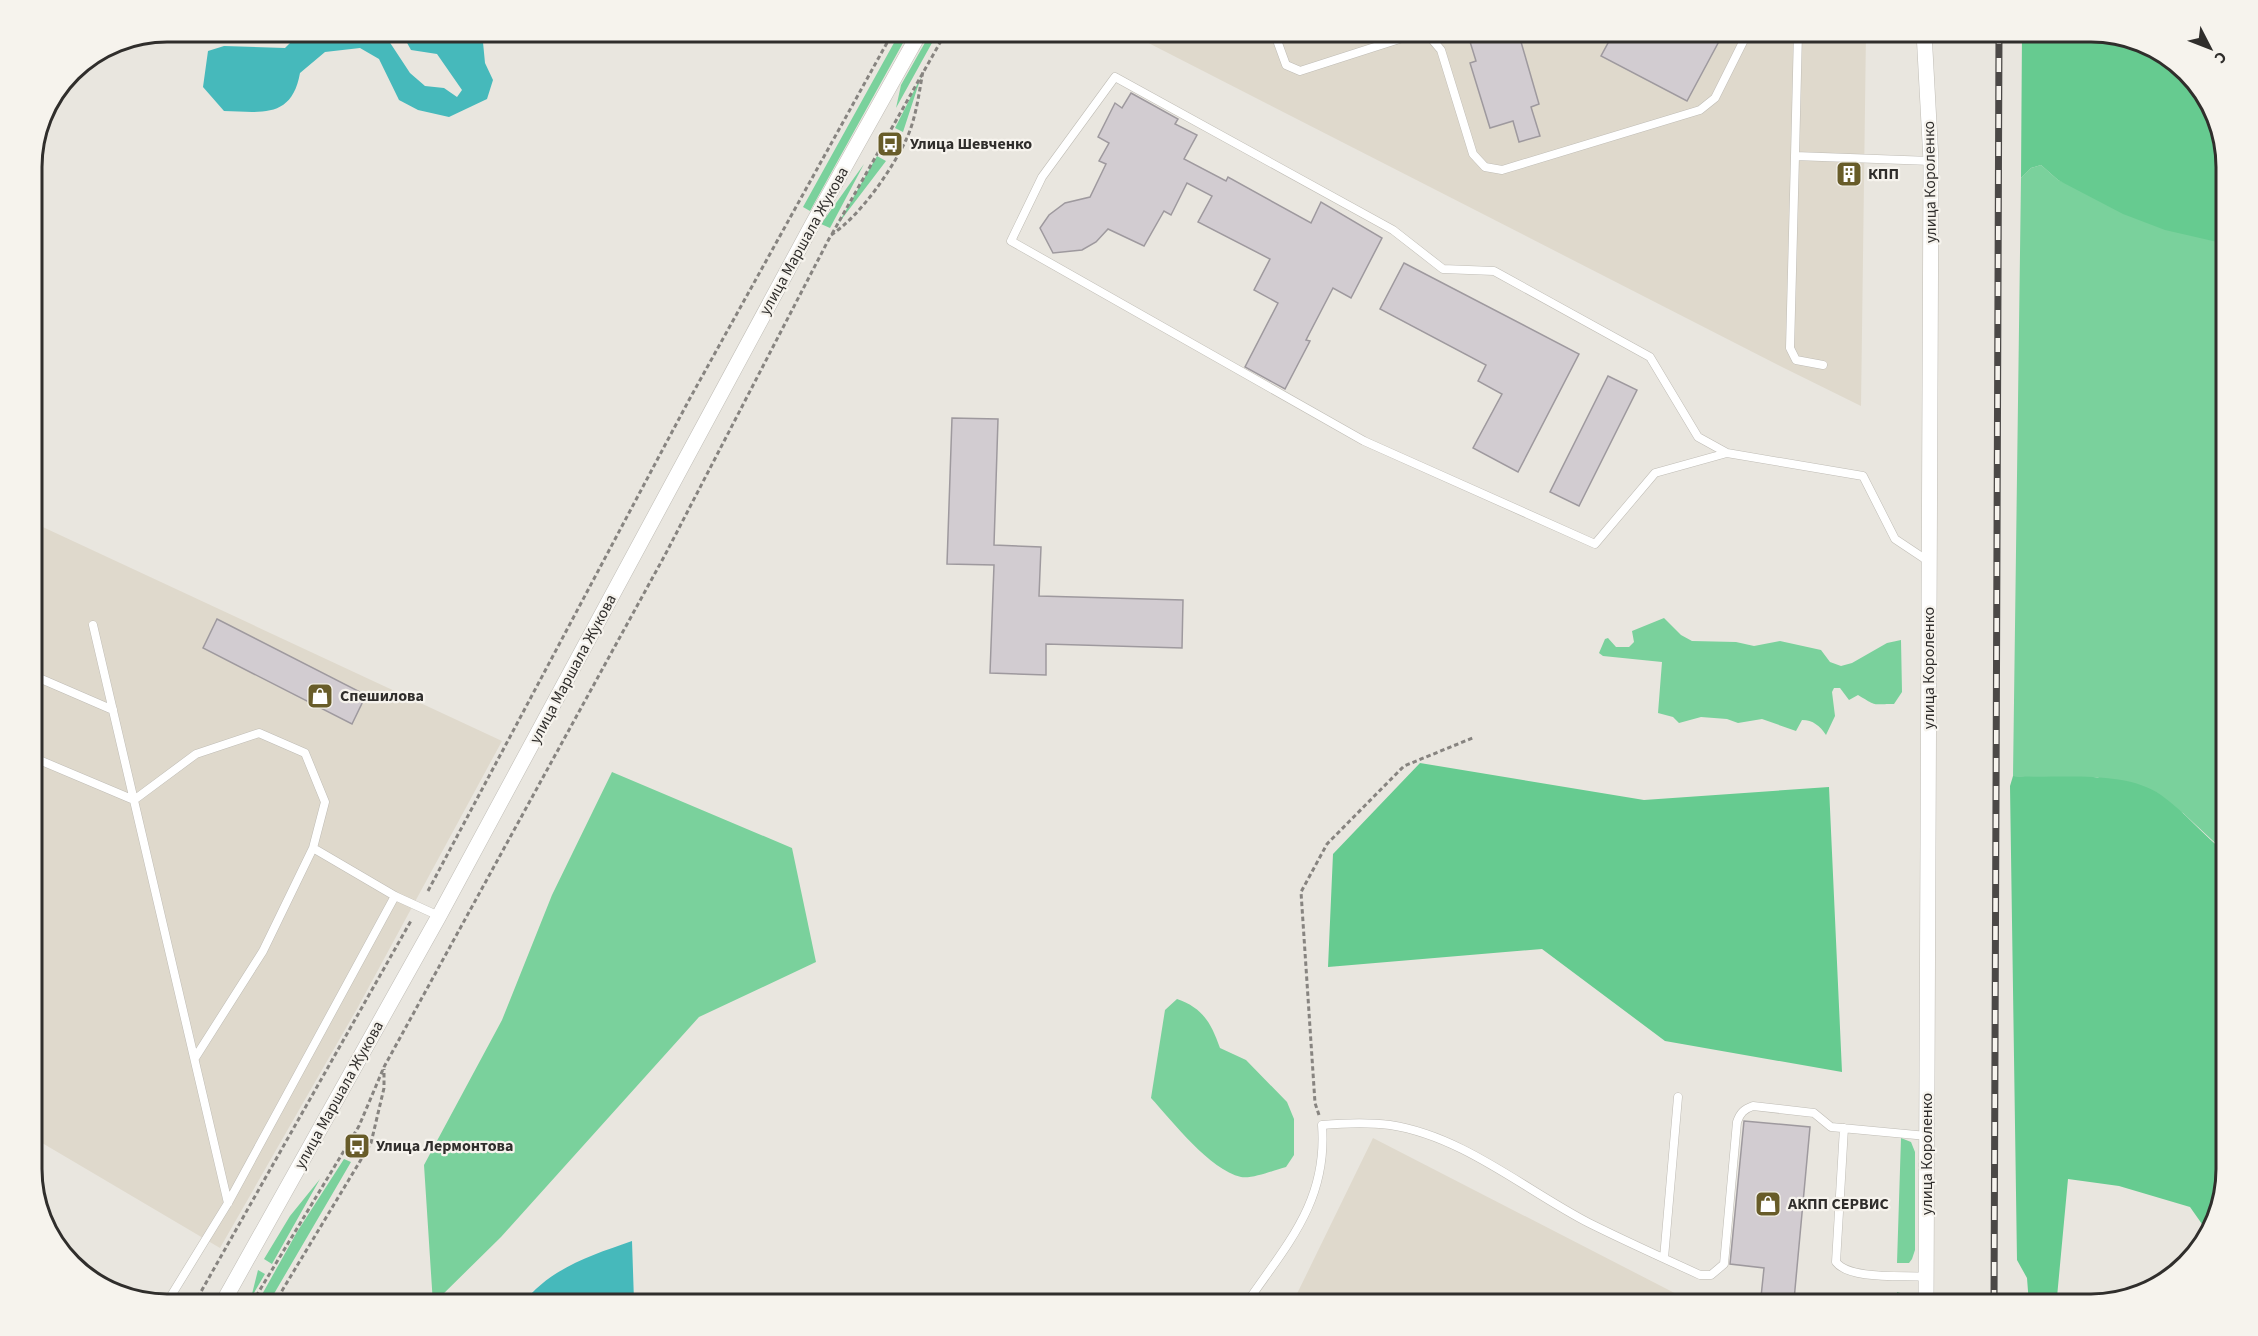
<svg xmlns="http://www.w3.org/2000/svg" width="2258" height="1336" font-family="'Source Sans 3',sans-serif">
  <rect width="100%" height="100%" fill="#e9e6df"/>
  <path fill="#dfd9cc" d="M1127,32H1866L1861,406L1780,366Z
    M32,522L502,741L358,1007L220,1248L32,1137Z
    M1373,1138L1696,1304H1292Z"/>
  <path fill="#7ad19c" d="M900,32H909L810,211L803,207Z
    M931,32H938L896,108L901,85Z
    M921,77L903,132L895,128Z
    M877,156L886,161L838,224Z
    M864,164L830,228L821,224Z
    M2041,165L2058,180L2226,244V853L2183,813L2097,777L2047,779L2013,776L2021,178L2031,168Z
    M1664,618L1681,635L1692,641L1736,642L1754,646L1780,641L1821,650L1830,662L1841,666L1852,663L1887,643L1901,640L1902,692L1894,704C1871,704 1878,707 1858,695L1849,700L1840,688H1834L1832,692L1835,716L1826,735C1820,726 1813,720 1802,720L1796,731L1762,719L1738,723L1727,719L1701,717L1679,723L1673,717L1658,713L1662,662L1603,656L1599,653L1605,639L1608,638L1616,647H1629L1634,642L1632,631Z
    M612,772L792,848L816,962L699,1017L501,1237L433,1304L424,1165L502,1020L552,895Z
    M1177,999C1203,1008 1211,1023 1220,1048L1246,1060L1287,1102L1294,1119V1155L1286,1167C1274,1170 1253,1179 1241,1177C1210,1170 1172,1121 1151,1098L1165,1010Z
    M1901,1138L1911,1142L1915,1152V1250L1912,1259L1909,1263H1897Z
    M344,1159L351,1162L268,1304H262L260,1298L297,1232Z
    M320,1179L272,1264L264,1259L290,1216Z
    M258,1270L265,1274L251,1298Z
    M1897,1292L1911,1296L1915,1304H1898Z"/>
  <path fill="#66cb90" d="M2022,32H2091L2159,50L2208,99L2226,159V244L2165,230L2123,214L2058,180L2041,165L2031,168L2021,178Z
    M1420,763L1644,800L1829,787L1842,1072L1665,1041L1542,949L1328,967L1333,854Z
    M2013,776C2056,779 2125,769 2161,795C2185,812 2203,835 2226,853V1169L2209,1234L2190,1207L2119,1186L2068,1179L2057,1297L2051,1304H2029L2027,1278L2017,1260L2010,786Z"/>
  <path fill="#46b9bb" d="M301,32H383L410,73L425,86L444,88L457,97L462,90L437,54L411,50L401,32H482L485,63L493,80L487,99L449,117L418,110L399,100L379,59L360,48L325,52L300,73C292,119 261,112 224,111L203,87L208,51L224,46L285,48Z
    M632,1241L634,1301L630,1304H522C551,1268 589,1256 632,1241Z"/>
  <path fill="#d2ccd1" stroke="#9e999e" stroke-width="1.5" d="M1467,32H1504L1506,39L1519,35L1539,104L1531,107L1540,136L1519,142L1513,121L1490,128L1470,63L1476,61Z
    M1614,32H1724L1687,101L1601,56Z
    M1131,93L1178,119L1175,124L1197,135L1184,159L1226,181L1228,177L1311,223L1321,202L1382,238L1351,298L1333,288L1306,340L1310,341L1285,389L1245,367L1278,303L1254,290L1270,259L1198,222L1212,196L1187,183L1171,215L1164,211L1144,246L1108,229L1096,242L1082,250L1053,253L1040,228L1049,215L1065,203L1090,197L1106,164L1099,161L1109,143L1098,137L1115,103L1122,108Z
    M1404,263L1579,354L1518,472L1473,448L1502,394L1478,381L1486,365L1380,309Z
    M1608,376L1637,390L1579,506L1550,492Z
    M952,418L998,419L994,545L1041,547L1039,596L1183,600L1182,648L1046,644V675L990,673L994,565L947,564Z
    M217,619L366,695L352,724L203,648Z
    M1744,1121L1810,1127L1794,1300L1761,1297L1764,1268L1730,1264Z"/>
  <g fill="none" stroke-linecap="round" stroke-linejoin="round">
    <g stroke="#bfbcb5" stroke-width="9">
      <path id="service" d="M1274,32L1286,65L1300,71L1412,35L1430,37L1441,50L1473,154L1485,167L1502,170L1700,110L1715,98L1748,32
        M1798,32L1795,156L1931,161
        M1795,156L1790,348L1796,360L1823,365
        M1727,453L1655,473L1595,544L1364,441L1011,241L1042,177L1115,77L1393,230L1443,269L1494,271L1650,357L1698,437L1727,453L1863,476L1895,539L1928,561
        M93,625L228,1203
        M32,675L113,710
        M32,757L134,800L196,754L259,733L305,753L325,802L313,848L263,951L195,1058
        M313,848L395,896L439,916
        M1844,1128L1836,1262C1849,1280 1904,1275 1926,1277
        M1664,1258L1678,1097
        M166,1304L228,1203L395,896
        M1246,1304C1286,1245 1328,1202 1322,1125C1345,1123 1367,1122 1390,1125C1463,1136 1525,1190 1589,1223C1625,1241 1663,1258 1700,1275H1711L1724,1264L1737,1122C1740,1113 1744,1109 1753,1106L1814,1113L1831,1127L1927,1136"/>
    </g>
    <g stroke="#bfbcb5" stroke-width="16">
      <path id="minor" d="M1924,32L1931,161L1926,1304
        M222,1304L439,916L812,225L920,32"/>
    </g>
    <path stroke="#878480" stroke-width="3" stroke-dasharray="4.5 3" stroke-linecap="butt" d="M832,234L946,32
      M428,891L689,400L893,32
      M1319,1115L1315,1103L1301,892L1327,844L1404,766L1475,737
      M194,1304L412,919
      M257,1304L258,1293L359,1126L384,1067L665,555L831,235C860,216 891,171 906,140C916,119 919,93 923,71
      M274,1304L371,1143L384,1088V1069"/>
    <use href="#service" stroke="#fff" stroke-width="8"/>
    <use href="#minor" stroke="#fff" stroke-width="15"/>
    <g stroke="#4b4846" stroke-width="7">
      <path id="rail" d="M1994,1304L1999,32"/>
    </g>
    <use href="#rail" stroke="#f6f3ed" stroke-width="4.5" stroke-dasharray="14" stroke-linecap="butt"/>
  </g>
  <defs>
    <g id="bus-square" transform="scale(1.35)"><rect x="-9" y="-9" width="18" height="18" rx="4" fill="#685c29" stroke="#f6f3ed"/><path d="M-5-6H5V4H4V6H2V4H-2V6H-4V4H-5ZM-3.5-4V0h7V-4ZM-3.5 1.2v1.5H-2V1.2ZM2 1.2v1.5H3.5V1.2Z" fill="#fff"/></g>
    <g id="building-square" transform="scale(1.35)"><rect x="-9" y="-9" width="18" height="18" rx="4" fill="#685c29" stroke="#f6f3ed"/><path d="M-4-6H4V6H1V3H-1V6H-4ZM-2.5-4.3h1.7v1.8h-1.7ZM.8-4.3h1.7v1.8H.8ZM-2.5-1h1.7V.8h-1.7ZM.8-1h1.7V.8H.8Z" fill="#fff"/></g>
    <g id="shop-square" transform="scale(1.35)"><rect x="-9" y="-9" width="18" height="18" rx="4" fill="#685c29" stroke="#f6f3ed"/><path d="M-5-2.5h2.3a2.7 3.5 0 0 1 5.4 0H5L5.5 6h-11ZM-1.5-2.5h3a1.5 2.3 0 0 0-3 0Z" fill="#fff"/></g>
  </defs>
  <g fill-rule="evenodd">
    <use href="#bus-square" x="890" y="144"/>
    <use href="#building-square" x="1849" y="174"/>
    <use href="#shop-square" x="320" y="696"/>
    <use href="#bus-square" x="357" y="1146"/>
    <use href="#shop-square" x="1768" y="1204"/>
  </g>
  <g text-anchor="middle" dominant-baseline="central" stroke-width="4.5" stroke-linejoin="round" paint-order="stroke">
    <g font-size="16" font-weight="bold" fill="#302e2c" stroke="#f6f3ed" text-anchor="start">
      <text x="910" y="144">Улица Шевченко</text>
      <text x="1868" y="174">КПП</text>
      <text x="340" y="696">Спешилова</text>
      <text x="376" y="1146">Улица Лермонтова</text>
      <text x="1788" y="1204">АКПП СЕРВИС</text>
    </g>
    <g font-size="16" fill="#302e2c" stroke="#f6f3ed">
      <text transform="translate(1930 182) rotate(-91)">улица Короленко</text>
      <text transform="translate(804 241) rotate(-61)">улица Маршала Жукова</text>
      <text transform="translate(1929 668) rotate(-90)">улица Короленко</text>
      <text transform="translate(573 669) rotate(-62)">улица Маршала Жукова</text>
      <text transform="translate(339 1095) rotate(-61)">улица Маршала Жукова</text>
      <text transform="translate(1927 1154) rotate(-90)">улица Короленко</text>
    </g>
  </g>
  <path d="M0 0H2258V1336H0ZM167 42H2091A125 125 0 0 1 2216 167V1169A125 125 0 0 1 2091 1294H167A125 125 0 0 1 42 1169V167A125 125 0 0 1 167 42Z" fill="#f6f3ed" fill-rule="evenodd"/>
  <path fill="none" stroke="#302e2c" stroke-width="3" d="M167 42H2091A125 125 0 0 1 2216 167V1169A125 125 0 0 1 2091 1294H167A125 125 0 0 1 42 1169V167A125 125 0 0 1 167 42Z"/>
  <g transform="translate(2210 48) rotate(132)" stroke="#f6f3ed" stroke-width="4.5" paint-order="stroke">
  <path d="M0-4.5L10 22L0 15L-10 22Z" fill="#302e2c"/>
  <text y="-9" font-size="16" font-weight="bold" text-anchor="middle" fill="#302e2c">С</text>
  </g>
</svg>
